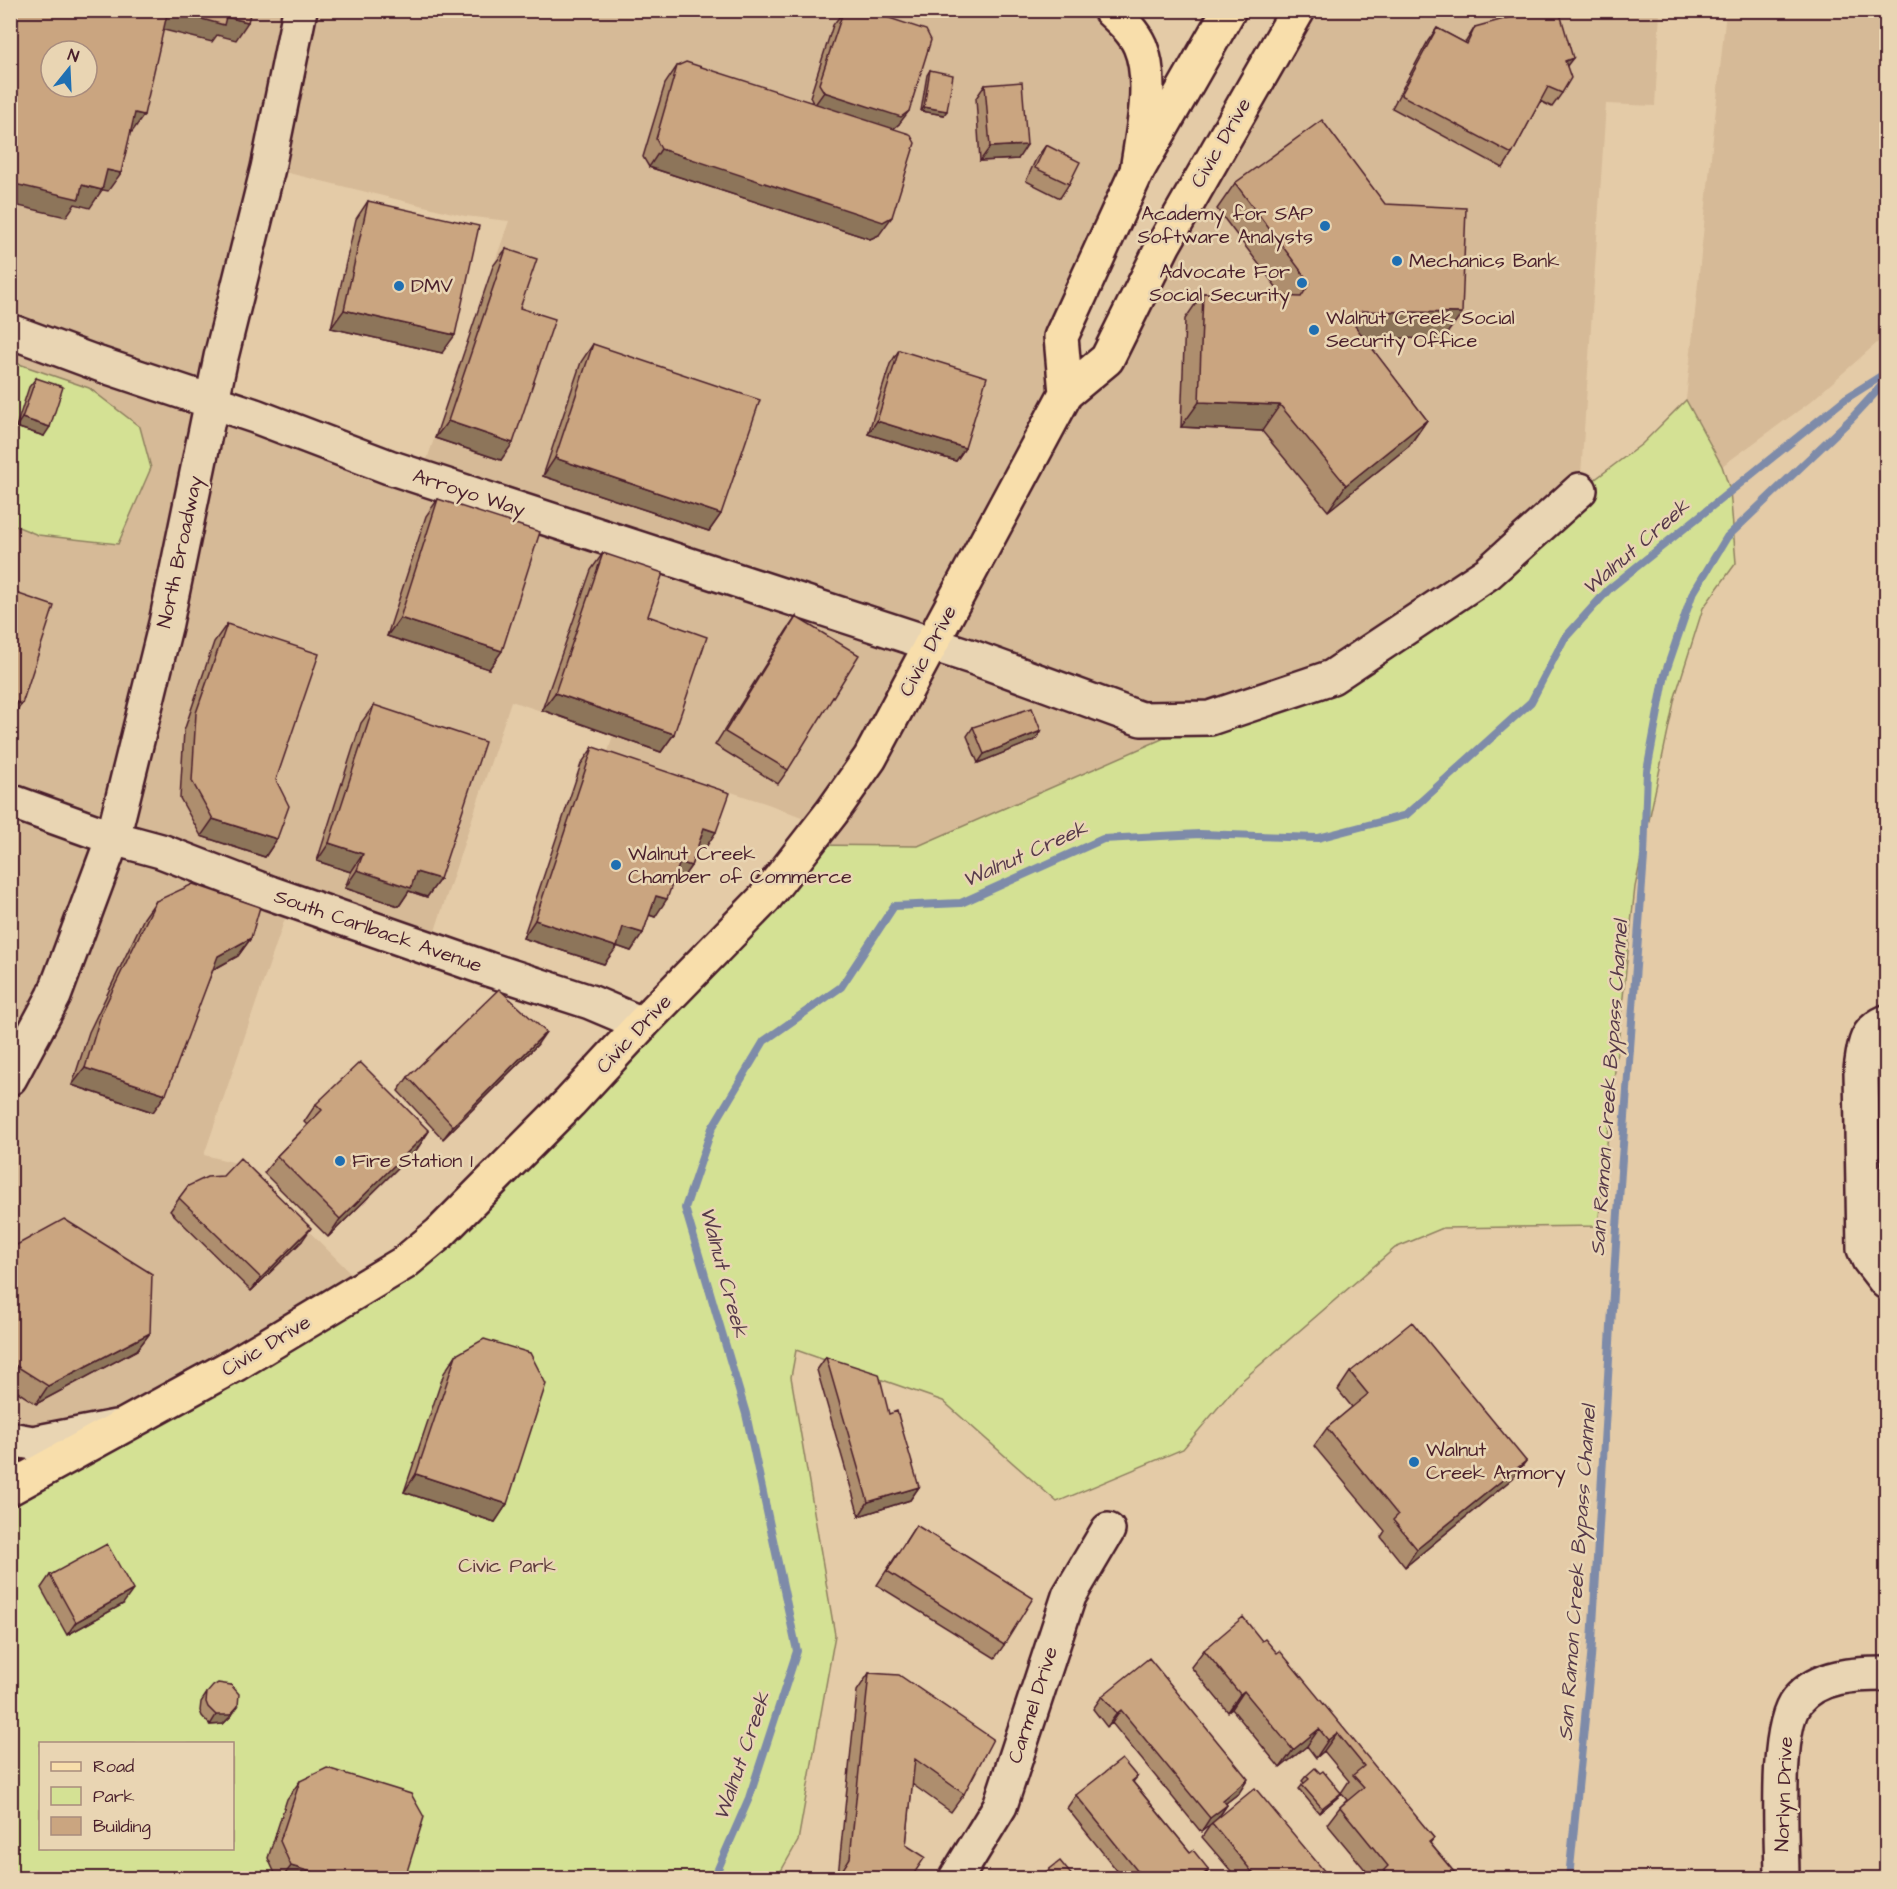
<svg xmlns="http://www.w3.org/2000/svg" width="1897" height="1889" font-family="'Architects Daughter',sans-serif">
  <rect width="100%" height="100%" fill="#e4cba7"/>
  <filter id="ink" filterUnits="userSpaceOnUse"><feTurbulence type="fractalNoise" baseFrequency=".0167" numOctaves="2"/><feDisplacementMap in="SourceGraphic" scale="12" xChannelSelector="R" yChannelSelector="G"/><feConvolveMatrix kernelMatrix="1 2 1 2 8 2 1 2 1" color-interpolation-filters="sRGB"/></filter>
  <g filter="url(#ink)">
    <path fill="#d6ba97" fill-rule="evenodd" d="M11,11H1110L1147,97L1093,265L1066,393L1107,359L1298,11H1660L1655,106L1606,104L1580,490L1332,677L1210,718L918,846L806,845L822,825L768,804L608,752L613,735L511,701L429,949L291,901L204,1155L241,1164L365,1287L127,1425L11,1439ZM51,51H87V87H51ZM268,168L465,216L509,221L421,477L212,402Z
      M1726,11H1886V335L1809,403L1722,466L1686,400Z"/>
    <path fill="#d4e194" stroke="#8f8060" stroke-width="1.5" fill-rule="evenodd" d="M10,361L89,388L140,427L151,468L118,544L38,535L11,524Z
      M1686,400L1722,466L1730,490L1736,563L1703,608L1675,697L1635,887L1598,1226L1443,1228L1395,1248L1238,1384L1183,1449L1057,1502L943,1401L796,1350L791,1377L835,1635L798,1841L777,1878H11V1488L404,1263L806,845L918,846L1210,718L1332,677L1642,444ZM40,1744H232V1848H40Z"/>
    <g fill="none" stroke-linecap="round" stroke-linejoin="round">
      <path stroke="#7e8ba9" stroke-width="8" d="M714,1878L749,1798L797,1651L746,1414L685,1208L712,1128L764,1041L841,987L894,906L961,903L1103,839L1200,834L1318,838L1406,815L1531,702L1564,639L1609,589L1845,399L1886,373
        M1569,1878L1591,1658L1617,1227L1644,856L1647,771L1665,674L1692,595L1727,537L1852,418L1886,381"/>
      <g stroke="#4a1f2b" stroke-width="38">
        <path id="minor" d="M10,331L99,364L255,416L389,467L972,657L1141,719L1210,718L1332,677L1488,573L1580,490
          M10,801L113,838L161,851L270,893L488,969L590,1002L642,1024
          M1886,1022C1864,1031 1864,1048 1861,1070L1864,1249L1869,1260L1886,1282
          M10,1078L54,996L113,838L166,623L221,357L268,168L300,10
          M10,1439L33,1443L116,1427
          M956,1878L1000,1806L1069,1596L1108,1530
          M1782,1878C1782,1840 1774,1728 1797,1701C1818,1675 1856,1674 1886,1674"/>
      </g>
      <g stroke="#4a1f2b" stroke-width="38">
        <path id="major" d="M1066,393L1061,337L1137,171L1229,10
          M10,1488L236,1364L404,1263L440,1233L570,1102L642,1024L764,899L832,812L870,758L1066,393L1107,359L1164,244L1298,10"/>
      </g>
      <g stroke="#4a1f2b" stroke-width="38">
        <path id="highway" d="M1110,10C1122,21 1134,32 1140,46C1155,81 1142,135 1137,171"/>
      </g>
      <use href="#minor" stroke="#e9d5b3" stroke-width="33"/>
      <use href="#major" stroke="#f8deab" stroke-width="33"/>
      <use href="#highway" stroke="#f8deab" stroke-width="33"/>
    </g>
    <path fill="#ae8e6e" stroke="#4a1f2b" stroke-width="1.5" d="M843,12L899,124L893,129L879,235L870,239L649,167L643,157L665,84L677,66L813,103L810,97L833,25Z
      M1475,27L1567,67L1562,93L1552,107L1540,101L1512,154L1503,168L1392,108L1428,41L1437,28L1465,43Z
      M930,70L944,115L921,111L927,75Z
      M985,85L1018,159L980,161L976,98Z
      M1046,145L1069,184L1060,198L1026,181L1036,159Z
      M1235,183L1443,339L1363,337L1427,420L1409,446L1328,511L1262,431L1181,427L1185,319L1203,293L1283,296L1217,209Z
      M368,201L442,353L331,328L356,219Z
      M506,249L520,308L501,460L435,438L493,266Z
      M593,344L721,514L709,531L543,476L581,362Z
      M899,350L965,448L956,461L868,434L890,364Z
      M36,378L44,436L16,427L29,387Z
      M438,499L502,651L489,669L387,636L426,516Z
      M603,553L648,616L674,734L661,752L542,710L591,570Z
      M796,617L788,770L778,784L715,745L787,630Z
      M227,624L276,780L277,839L265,857L201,836L180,798L184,731L214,642Z
      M374,705L440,879L427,897L409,891L399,906L345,888L351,872L317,861L361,723Z
      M973,727L1041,731L1035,740L978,763L967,736Z
      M593,747L704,850L697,848L691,866L679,883L673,882L655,917L649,915L643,933L631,951L617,946L604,964L523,938L581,764Z
      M156,901L251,938L238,956L213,970L153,1112L72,1085L89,1032L144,918Z
      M537,1045L443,1139L398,1091L408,1077Z
      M316,1104L429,1131L417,1149L328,1237L264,1173L277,1156L307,1125L304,1122Z
      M188,1186L302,1241L251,1291L170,1211Z
      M13,1247L150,1333L137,1350L36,1404L10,1387V1251Z
      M456,1355L507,1504L495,1522L404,1492L444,1373Z
      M826,1357L889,1414L919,1487L910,1500L859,1516L817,1370Z
      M1350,1372L1526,1461L1513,1478L1405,1567L1381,1537L1385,1531L1314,1446L1327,1428L1352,1407L1338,1390Z
      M916,1525L1004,1645L995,1658L877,1585Z
      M50,1575L123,1604L67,1635L41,1588Z
      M1262,1641L1434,1838L1430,1843L1459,1878H1372L1327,1824L1340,1807L1347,1800L1341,1793L1349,1781L1324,1751L1316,1758L1307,1746L1280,1768L1232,1709L1228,1712L1191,1667L1204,1650Z
      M869,1673L964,1794L951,1812L912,1784L906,1845L911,1878H836L838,1876L857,1691Z
      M207,1693L232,1715L223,1724L210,1725L202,1716L200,1711L201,1702Z
      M1102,1696L1239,1793L1226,1803L1227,1805L1218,1818L1330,1878H1237L1202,1837L1211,1824L1201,1832L1112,1723L1107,1727L1093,1709Z
      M1320,1773L1341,1793L1338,1797L1319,1813L1299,1789L1304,1783L1302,1781L1306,1776Z
      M1137,1777L1133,1782L1190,1852L1209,1870L1203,1878H1123L1067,1808L1076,1795Z
      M300,1781L405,1878H277L268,1858L287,1799Z"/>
    <path fill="#8d745a" stroke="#4a1f2b" stroke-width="1.5" d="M168,10L226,17L248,22L236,40L217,35L212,42L156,28Z
      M1573,58L1563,71L1565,61Z
      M824,92L909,111L899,124L892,130L814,106Z
      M924,107L947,111L944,115L921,111Z
      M135,113L144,115L132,132L122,130Z
      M1027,145L1018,159L980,161L990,147Z
      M661,149L892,217L879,235L870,239L649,167Z
      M107,170L121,173L108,191L94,188Z
      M10,183L82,185L102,190L90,208L75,204L66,217L10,204Z
      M344,310L455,335L442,353L331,328Z
      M1362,311L1462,313L1443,339L1344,337Z
      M1199,402L1280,405L1262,431L1181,427Z
      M22,418L50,427L44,436L16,427Z
      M1427,420L1409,446L1328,511L1346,485Z
      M448,421L513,443L501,460L435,438Z
      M877,421L965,448L956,461L868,434Z
      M555,458L721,514L709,531L543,476Z
      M400,618L502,651L489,669L387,636Z
      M555,693L674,734L661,752L542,710Z
      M10,700L22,704L10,720Z
      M1041,731L1035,740L978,763L984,754Z
      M213,819L277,839L265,857L201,836Z
      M704,828L716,832L704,850L691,846Z
      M329,843L363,854L351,872L317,861Z
      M680,862L691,866L679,883L668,880Z
      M357,870L416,872L440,879L427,897L409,891L399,906L345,888Z
      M656,896L667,899L655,917L644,913Z
      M535,920L617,947L604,964L523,938Z
      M623,927L643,933L631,951L611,944Z
      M251,938L238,956L205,974L218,956Z
      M546,1032L537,1045L443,1139L453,1126Z
      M85,1068L166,1094L153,1112L72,1085Z
      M429,1131L417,1149L328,1237L340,1219Z
      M311,1228L302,1241L251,1291L261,1278Z
      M150,1333L137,1350L36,1404L48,1386Z
      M1526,1461L1513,1478L1405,1567L1417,1549Z
      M416,1474L507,1504L495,1522L404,1492Z
      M919,1487L910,1500L859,1516L868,1502Z
      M133,1590L123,1604L67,1635L76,1622Z
      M1244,1691L1232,1709L1228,1712L1240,1694Z
      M238,1706L232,1715L223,1724L210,1725L216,1715Z
      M1121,1710L1112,1723L1107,1727L1117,1713Z
      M1319,1729L1307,1746L1280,1768L1293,1750Z
      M1337,1733L1324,1751L1316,1758L1328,1740Z
      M1248,1779L1239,1793L1213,1813L1223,1800Z
      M1341,1793L1338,1797L1319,1813L1322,1808Z
      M1227,1805L1218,1818L1201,1832L1210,1818Z
      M291,1866L331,1878H282Z
      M1209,1870L1203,1878H1198Z"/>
    <path fill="#caa580" stroke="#4a1f2b" stroke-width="1.5" fill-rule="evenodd" d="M10,10H168L144,115L135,113L121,173L107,170L102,190L82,185L79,199L10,183V164L12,156H10V147L12,141L10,140ZM51,51H87V87H51Z
      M169,10H251L248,22L226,17L224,25Z
      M846,10H865L926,30L931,40L909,111L901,117L824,92L819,84L843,12Z
      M1537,10H1559L1573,58L1565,61L1571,78L1562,93L1548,87L1512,154L1401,95L1437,28L1467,44L1475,27Z
      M686,62L910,134L915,143L892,217L883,222L661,149L656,139L677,66Z
      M930,70L953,75L947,111L924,107Z
      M1022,82L1027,145L990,147L985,85Z
      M1322,120L1385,204L1466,208L1462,313L1362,311L1355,326L1427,420L1346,485L1280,405L1199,402L1203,293L1301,297L1310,283L1235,183Z
      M1046,145L1080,162L1069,184L1035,168Z
      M368,201L479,226L455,335L344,310Z
      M506,249L537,259L520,308L555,319L513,443L448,421Z
      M593,344L760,400L721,514L555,458Z
      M899,350L987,377L965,448L877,421Z
      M36,378L63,387L50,427L22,418Z
      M438,499L540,532L502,651L400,618Z
      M603,553L663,573L648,616L707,637L674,734L555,693Z
      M10,591L54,606L22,704L10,700Z
      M796,617L859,655L788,770L725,732Z
      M227,624L319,654L276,780L289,806L277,839L213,819L192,781L196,713Z
      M374,705L485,742L440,879L416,872L411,888L357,870L363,854L329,843Z
      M1032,708L1041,731L984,754L973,727Z
      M593,747L730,793L716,832L704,828L691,866L680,862L667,899L656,896L643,933L623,927L617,947L535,920Z
      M193,884L260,907L251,938L218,956L166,1094L85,1068L101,1014L156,901Z
      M499,989L546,1032L453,1126L408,1077Z
      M360,1062L429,1131L340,1219L277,1156L322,1110L316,1104Z
      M240,1158L311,1228L261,1278L179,1198L188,1186L207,1177L223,1176Z
      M64,1219L152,1274L150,1333L48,1386L10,1362L13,1247Z
      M1412,1322L1526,1461L1417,1549L1393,1520L1398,1515L1327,1428L1368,1394L1350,1372Z
      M484,1339L530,1353L546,1384L507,1504L416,1474L456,1355Z
      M826,1357L879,1374L889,1414L897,1411L919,1487L868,1502Z
      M916,1525L1033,1598L1004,1645L887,1571Z
      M107,1544L133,1590L76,1622L50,1575Z
      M1243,1617L1262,1641L1265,1639L1277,1653L1280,1651L1434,1838L1429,1842L1459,1878H1391L1384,1870L1388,1866L1340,1807L1364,1787L1353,1775L1364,1766L1337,1733L1328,1740L1319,1729L1293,1750L1244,1691L1240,1694L1204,1650Z
      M1149,1658L1248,1779L1223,1800L1227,1805L1210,1818L1121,1710L1117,1713L1102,1696Z
      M869,1673L899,1675L993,1739L964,1794L915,1759L906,1845L925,1857L911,1878H841L838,1877L850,1858Z
      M218,1683L231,1685L239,1694L238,1706L230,1715H216L208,1707L206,1702L207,1693L213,1686Z
      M1122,1759L1137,1777L1132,1781L1190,1852L1193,1850L1209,1870L1198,1878H1143L1076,1795Z
      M327,1768L411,1794L424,1817L405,1878H331L291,1866L280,1841L300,1781Z
      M1315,1768L1320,1773L1323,1771L1341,1793L1322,1808L1302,1785L1309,1779L1306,1776Z
      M1255,1788L1330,1878H1257L1212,1823Z
      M1060,1861L1074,1878H1038Z"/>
  </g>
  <g fill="#1f6fb2" stroke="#e9d5b3" stroke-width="2">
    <circle cx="1325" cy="226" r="6"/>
    <circle cx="1397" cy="261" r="6"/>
    <circle cx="1302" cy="283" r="6"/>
    <circle cx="399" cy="286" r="6"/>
    <circle cx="1314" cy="330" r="6"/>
    <circle cx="616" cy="865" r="6"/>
    <circle cx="340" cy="1161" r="6"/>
    <circle cx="1414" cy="1462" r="6"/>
  </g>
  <g text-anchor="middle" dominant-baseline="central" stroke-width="5" stroke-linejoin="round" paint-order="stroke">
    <g font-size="20" fill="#4a1f2b" stroke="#e9d5b3">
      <text transform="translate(1221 143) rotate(-60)">Civic Drive</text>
      <text transform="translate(469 493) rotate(18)">Arroyo Way</text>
      <text transform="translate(180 552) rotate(-78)">North Broadway</text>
      <text transform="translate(928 651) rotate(-62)">Civic Drive</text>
      <text transform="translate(378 931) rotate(19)">South Carlback Avenue</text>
      <text transform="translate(634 1034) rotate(-47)">Civic Drive</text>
      <text transform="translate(266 1346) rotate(-31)">Civic Drive</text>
      <text transform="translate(1033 1705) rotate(-72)">Carmel Drive</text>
      <text transform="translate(1784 1794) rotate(-88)">Norlyn Drive</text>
    </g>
    <g font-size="20" fill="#4a1f2b" stroke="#e9d5b3" text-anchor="start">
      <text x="1313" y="214" text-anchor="end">Academy for SAP<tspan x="1313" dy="23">Software Analysts</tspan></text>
      <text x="1409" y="261">Mechanics Bank</text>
      <text x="1290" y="272" text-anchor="end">Advocate For<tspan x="1290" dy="23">Social Security</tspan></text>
      <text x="411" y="286">DMV</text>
      <text x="1326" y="318">Walnut Creek Social<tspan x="1326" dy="23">Security Office</tspan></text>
      <text x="628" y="854">Walnut Creek<tspan x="628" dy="23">Chamber of Commerce</tspan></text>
      <text x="352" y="1161">Fire Station 1</text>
      <text x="1426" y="1450">Walnut<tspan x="1426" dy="23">Creek Armory</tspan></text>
    </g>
    <g font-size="20" fill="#5f3c3b" stroke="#e9d5b3">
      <text x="507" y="1566">Civic Park</text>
    </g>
    <g font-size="21" font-style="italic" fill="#573a4a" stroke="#e9d5b3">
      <text transform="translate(1636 547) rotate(-41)">Walnut Creek</text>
      <text transform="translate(1025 854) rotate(-24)">Walnut Creek</text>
      <text transform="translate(1609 1088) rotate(-86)">San Ramon Creek Bypass Channel</text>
      <text transform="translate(724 1272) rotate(75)">Walnut Creek</text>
      <text transform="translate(1577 1573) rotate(-86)">San Ramon Creek Bypass Channel</text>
      <text transform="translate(742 1756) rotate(-71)">Walnut Creek</text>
    </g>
  </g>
  <rect width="1897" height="1889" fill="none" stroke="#e9d5b3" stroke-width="36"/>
  <rect x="18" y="18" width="1861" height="1853" fill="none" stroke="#4a1f2b" stroke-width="2" filter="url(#ink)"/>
  <rect x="39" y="1742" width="195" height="108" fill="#e9d5b3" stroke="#a98c7d" stroke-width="1.5"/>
  <rect x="51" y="1762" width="30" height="9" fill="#f8deab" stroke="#a98c7d" stroke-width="1.5"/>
  <text x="93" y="1772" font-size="18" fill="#4a1f2b">Road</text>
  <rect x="51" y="1787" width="30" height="18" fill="#d4e194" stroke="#a98c7d" stroke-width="1.5"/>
  <text x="93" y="1802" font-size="18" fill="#4a1f2b">Park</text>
  <rect x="51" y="1817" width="30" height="18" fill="#caa580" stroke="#a98c7d" stroke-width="1.5"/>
  <text x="93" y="1832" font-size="18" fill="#4a1f2b">Building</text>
  <g transform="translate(69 69) rotate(18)"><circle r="28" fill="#e9d5b3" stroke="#a98c7d" stroke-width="1.5"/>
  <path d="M0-4.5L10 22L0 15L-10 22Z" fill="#1f6fb2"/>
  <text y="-9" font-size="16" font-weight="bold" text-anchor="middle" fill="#4a1f2b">N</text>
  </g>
</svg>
